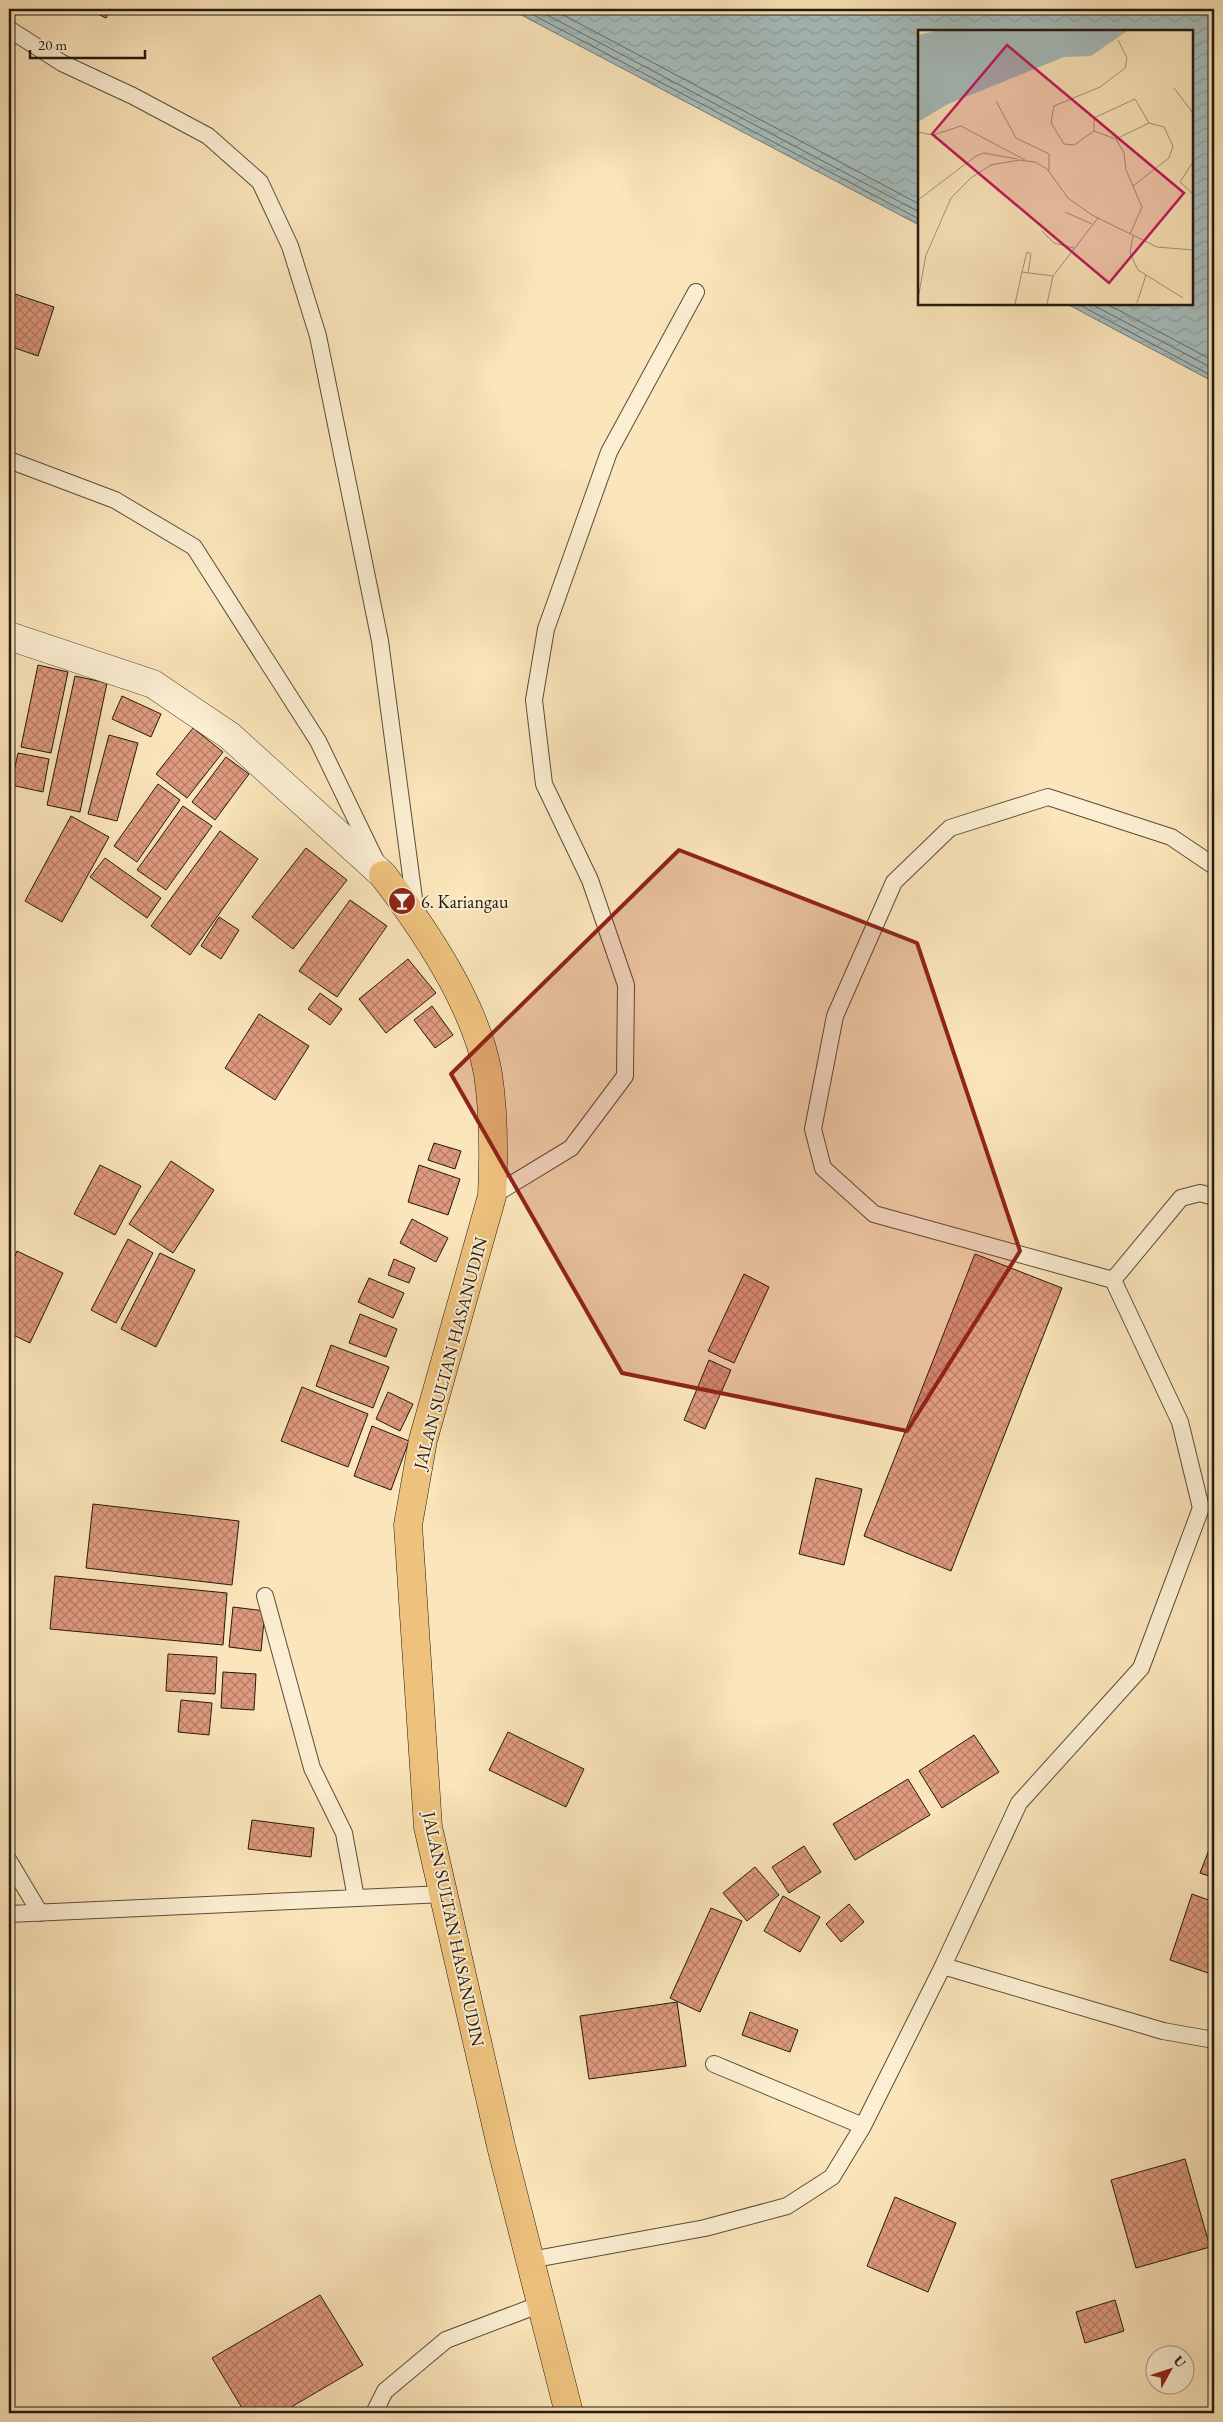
<svg xmlns="http://www.w3.org/2000/svg" width="1223" height="2422" font-family="'EB Garamond',serif">
  <defs>
    <pattern id="water-waves" width="16" height="10" patternUnits="userSpaceOnUse" patternTransform="scale(1.25)"><rect width="16" height="10" fill="#a5bcbc"/><path d="M0 5q4-4 8 0t8 0" fill="none" stroke="#8ea1a1"/></pattern>
    <pattern id="building-cross-hatch" width="8" height="8" patternUnits="userSpaceOnUse" patternTransform="scale(1.25)"><rect width="8" height="8" fill="#e09a7e"/><path d="M0 0l8 8M0 8l8-8" fill="none" stroke="#b57d66"/></pattern>
  </defs>
  <rect width="100%" height="100%" fill="#fbe5ba"/>
  <filter id="stains"><feTurbulence type="fractalNoise" baseFrequency=".004" numOctaves="4"/><feColorMatrix values="0 0 0 0 .2 0 0 0 0 .09 0 0 0 0 .02 0 0 0 .5 -.17"/></filter>
  <radialGradient id="worn" r=".72"><stop offset=".6" stop-color="#630" stop-opacity="0"/><stop offset="1" stop-color="#630" stop-opacity=".3"/></radialGradient>
  <path fill="url(#water-waves)" stroke="#717b77" d="M510,9H1214V382L1067,304H1192V31H919V225Z"/>
  <g fill="none" stroke-linecap="round" stroke-linejoin="round">
    <path stroke="#646b66" stroke-width="1" d="M522,9L919,219
      M536,9L919,212
      M552,9L919,204
      M1078,304L1214,377
      M1091,304L1214,369
      M1107,304L1214,361"/>
  </g>
  <path fill="url(#building-cross-hatch)" stroke="#221a10" d="M87,9H111L106,18Z
    M9,292L54,307L38,356L9,346Z
    M38,665L68,672L51,753L21,747Z
    M75,676L107,683L80,812L47,805Z
    M122,696L161,714L151,737L112,719Z
    M193,728L223,752L187,798L156,774Z
    M109,735L138,743L117,821L88,814Z
    M18,753L49,759L43,792L11,785Z
    M226,757L249,774L215,820L192,802Z
    M158,784L180,800L137,862L114,846Z
    M183,806L212,826L166,890L137,870Z
    M71,816L109,837L62,922L25,901Z
    M220,831L258,859L190,955L151,926Z
    M306,848L347,880L293,949L252,917Z
    M105,858L161,898L147,918L90,877Z
    M350,900L387,926L337,997L299,971Z
    M219,917L239,930L221,959L201,946Z
    M408,959L436,993L386,1033L359,999Z
    M320,993L342,1009L330,1025L308,1009Z
    M432,1006L453,1035L435,1048L414,1020Z
    M259,1014L309,1046L275,1100L225,1068Z
    M434,1143L461,1151L455,1169L428,1160Z
    M171,1161L214,1190L173,1253L129,1224Z
    M100,1165L141,1186L115,1235L74,1214Z
    M419,1165L460,1179L448,1215L408,1202Z
    M412,1219L448,1238L436,1262L400,1243Z
    M128,1239L153,1253L116,1323L91,1310Z
    M17,1251L63,1273L30,1343L9,1333V1268Z
    M160,1253L195,1270L156,1347L121,1329Z
    M975,1254L1062,1288L951,1571L864,1536Z
    M394,1259L415,1268L409,1283L388,1275Z
    M744,1274L769,1287L734,1363L708,1351Z
    M369,1278L404,1293L393,1318L358,1302Z
    M360,1314L397,1329L386,1357L349,1343Z
    M331,1345L389,1367L373,1408L316,1386Z
    M709,1360L731,1370L705,1429L684,1420Z
    M302,1387L368,1414L348,1467L281,1441Z
    M388,1392L413,1404L400,1431L376,1419Z
    M372,1426L409,1441L391,1490L354,1476Z
    M816,1478L862,1489L844,1565L799,1554Z
    M93,1504L239,1521L232,1585L86,1568Z
    M55,1576L227,1593L223,1645L50,1629Z
    M233,1607L265,1611L261,1651L229,1647Z
    M168,1654L217,1657L215,1694L166,1691Z
    M223,1672L256,1674L254,1710L221,1708Z
    M181,1700L212,1703L209,1735L178,1732Z
    M508,1732L584,1769L566,1807L489,1770Z
    M974,1735L999,1772L942,1808L919,1771Z
    M908,1779L930,1815L855,1860L833,1824Z
    M252,1820L314,1828L311,1857L248,1849Z
    M1214,1837V1878L1200,1873Z
    M804,1846L821,1872L789,1893L772,1867Z
    M755,1867L779,1895L747,1921L723,1893Z
    M1192,1894L1214,1902V1975L1170,1960Z
    M783,1896L820,1917L800,1952L764,1931Z
    M849,1904L864,1922L841,1942L826,1924Z
    M711,1908L742,1921L700,2012L670,1998Z
    M677,2002L686,2066L589,2079L580,2016Z
    M750,2012L798,2030L790,2052L742,2035Z
    M1185,2159L1210,2247L1136,2268L1111,2180Z
    M895,2197L956,2223L928,2292L867,2266Z
    M320,2295L363,2365L281,2413H245L212,2358Z
    M1115,2300L1124,2331L1085,2343L1076,2312Z"/>
  <g fill="none" stroke-linecap="round" stroke-linejoin="round">
    <g stroke="#584d3a" stroke-width="18">
      <path id="lane" d="M9,29L62,63L133,96L208,136L260,182L290,246L318,336L380,641L416,914
        M9,460L115,500L194,547L318,741L376,861
        M1214,866L1171,837L1048,797L950,828L894,882L835,1016L813,1129L823,1168L874,1214L1113,1280L1181,1198L1200,1193L1214,1197
        M492,1196L571,1148L625,1076L626,985L590,880L544,784L534,700L546,629L609,452L696,292
        M265,1596L312,1768L344,1833L356,1898
        M9,1861L40,1913
        M9,1914L444,1894
        M943,1966L1163,2031L1214,2040
        M714,2064L863,2126
        M530,2260L705,2228L787,2206L832,2177L863,2126L943,1966L1019,1803L1141,1668L1201,1508L1180,1422L1113,1280
        M374,2413L385,2391L446,2340L541,2304"/>
    </g>
    <g stroke="#584d3a" stroke-width="29">
      <path id="street" d="M9,636L153,684L230,736L383,875"/>
    </g>
    <g stroke="#221a10" stroke-width="29">
      <path id="primary" d="M383,875C425,930 476,1005 488,1074C494,1114 494,1156 492,1196L423,1440L408,1525L428,1827L501,2146L569,2413"/>
    </g>
    <use href="#lane" stroke="#fceed2" stroke-width="16"/>
    <use href="#street" stroke="#fceed2" stroke-width="28"/>
    <use href="#primary" stroke="#eec27d" stroke-width="28"/>
  </g>
  <path fill="#8f2418" fill-opacity="0.2" stroke="#8f2418" stroke-width="4" stroke-linejoin="round" d="M679,850L917,943L1020,1251L907,1431L622,1373L451,1074Z"/>
  <defs>
    <g id="bar-disc" transform="scale(1.4375)"><circle r="9.5" fill="#8f2418" stroke="#fceed2"/><path d="M-6-5H6L.8 .8V4.5H3.5V6h-7V4.5H-.8V.8Z" fill="#fff"/></g>
  </defs>
  <g fill-rule="evenodd">
    <use href="#bar-disc" x="402" y="901"/>
  </g>
  <g text-anchor="middle" dominant-baseline="central" stroke-width="4" stroke-linejoin="round" paint-order="stroke">
    <g font-size="18" fill="#221a10" stroke="#fceed2" text-anchor="start">
      <text x="421" y="901">6. Kariangau</text>
    </g>
    <g font-size="18" fill="#221a10" stroke="#fceed2">
      <text transform="translate(450 1353) rotate(-75)">JALAN SULTAN HASANUDIN</text>
      <text transform="translate(454 1929) rotate(78)">JALAN SULTAN HASANUDIN</text>
    </g>
  </g>
  <g transform="translate(918 30)">
    <rect width="275" height="275" fill="#fbe5ba"/>
    <path d="M18,1H209L173,26L146,27L30,74L0,92V5Z" fill="#a5bcbc"/>
    <path fill="none" stroke="#a49476" stroke-width="1" d="M200,10L209,28L207,38L182,57L136,76L133,93L146,114L156,115L176,101V88L217,69L231,93M256,58L275,83M78,71L98,108L131,124V141M176,101L198,109L206,123L208,140L224,177L212,204M0,102L15,105L43,96L107,130M198,109L231,93L246,97L255,116L251,128L215,156M101,130L117,132L129,139L150,168L174,185L239,217L275,220M275,132L262,152L275,164M0,170L58,126L66,123L99,129M147,182L174,194M124,201L136,213L156,218M215,206L212,223L220,240L265,268M104,242L109,222L113,224L110,243M0,269L8,225L33,168L54,147L73,135L101,130M219,273L228,245M97,274L104,242L135,246M129,274L135,246L180,188"/>
    <path fill="#c2185b" fill-opacity="0.15" stroke="#c2185b" stroke-width="2.5" d="M89,15L266,163L191,253L14,104Z"/>
    <rect width="275" height="275" fill="none" stroke="#221a10" stroke-width="2.5"/>
  </g>
  <rect width="1223" height="2422" fill="none" stroke="#fbe5ba" stroke-width="30"/>
  <rect x="10" y="10" width="1203" height="2402" fill="none" stroke="#221a10" stroke-width="2.5"/>
  <rect x="15" y="15" width="1193" height="2392" fill="none" stroke="#221a10"/>
  <g transform="translate(1170 2370) rotate(50)"><circle r="24" fill="#fceed2" stroke="#a59984"/>
  <path d="M0-4L9 19L0 12L-9 19Z" fill="#8f2418"/>
  <text y="-8" font-size="14" font-weight="bold" text-anchor="middle" fill="#221a10">U</text>
  </g>
  <path d="M30 50v8h115v-8" fill="none" stroke="#221a10" stroke-width="2.5"/>
  <text x="38" y="50" font-size="15" fill="#221a10" stroke="#fceed2" stroke-width="4" paint-order="stroke">20 m</text>
  <rect width="100%" height="100%" filter="url(#stains)"/>
  <rect width="100%" height="100%" fill="url(#worn)"/>
</svg>
